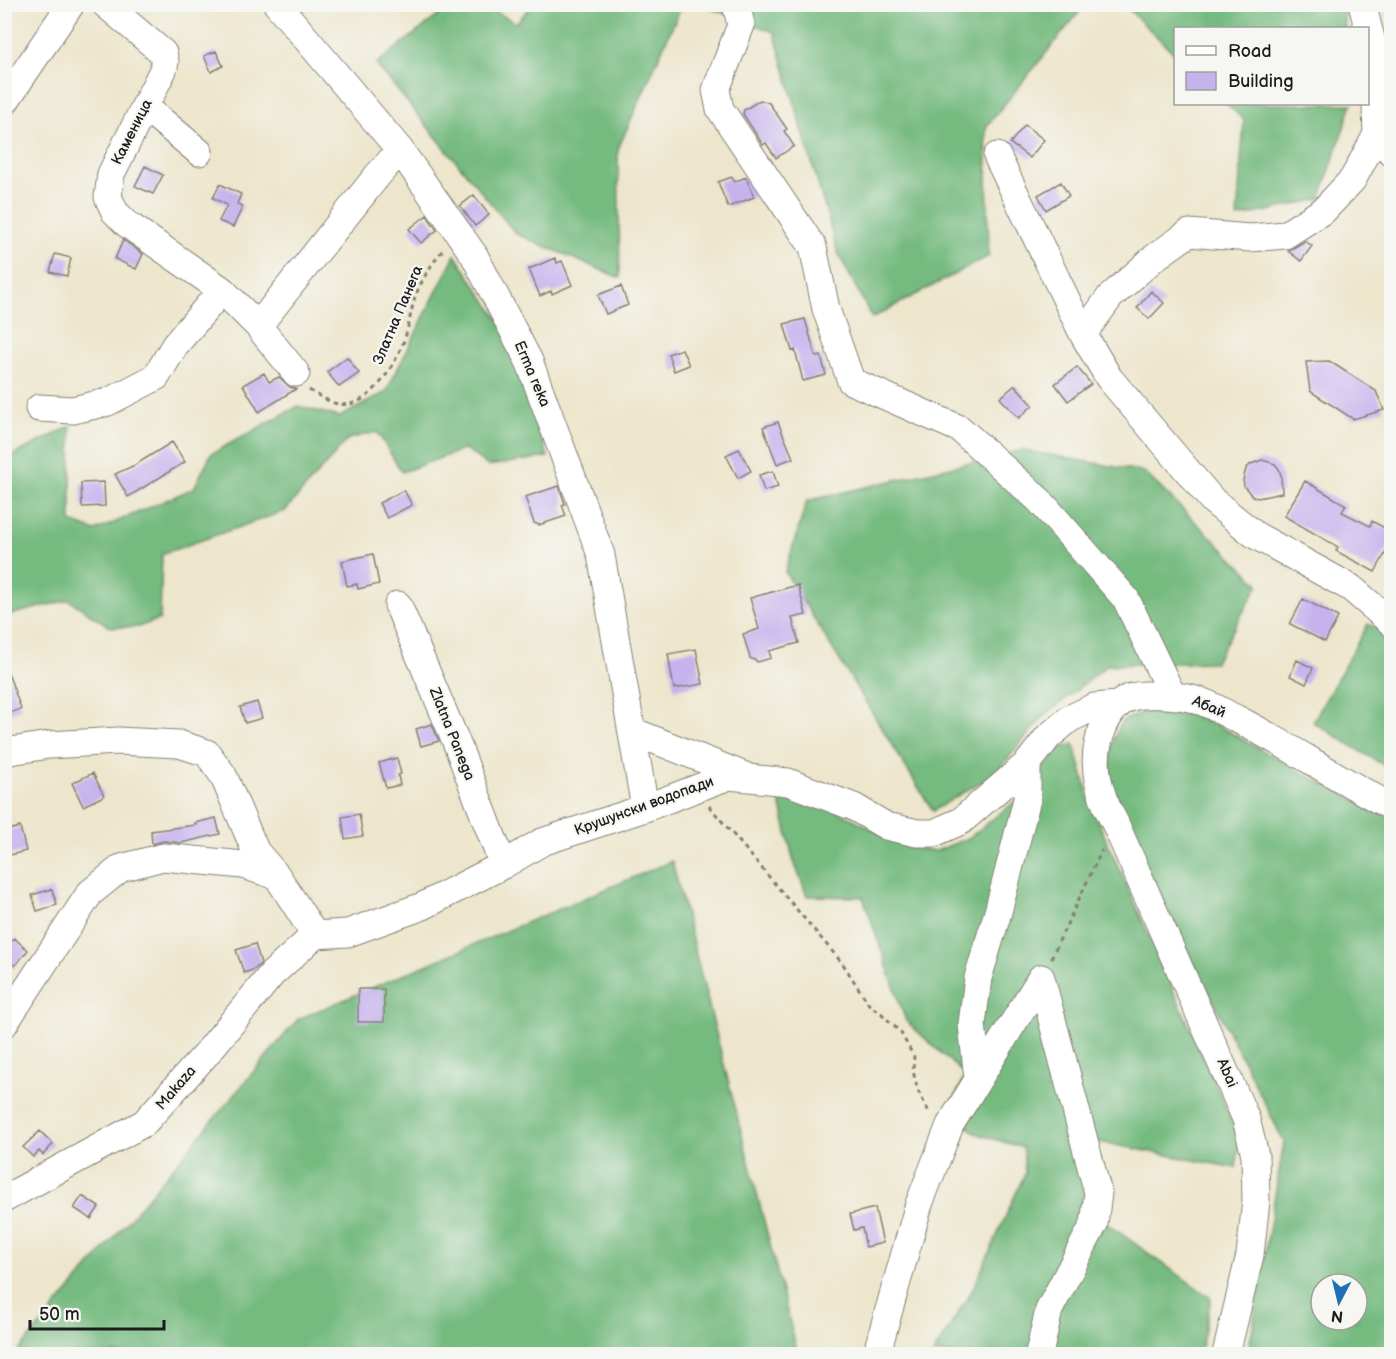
<svg xmlns="http://www.w3.org/2000/svg" width="1396" height="1359" font-family="'Balsamiq Sans',sans-serif">
  <rect width="100%" height="100%" fill="#f6f6f2"/>
  <filter id="ink" filterUnits="userSpaceOnUse"><feTurbulence type="fractalNoise" baseFrequency=".0167" numOctaves="2"/><feDisplacementMap in="SourceGraphic" scale="12" xChannelSelector="R" yChannelSelector="G"/><feConvolveMatrix kernelMatrix="1 2 1 2 8 2 1 2 1" color-interpolation-filters="sRGB"/></filter>
  <filter id="wash" filterUnits="userSpaceOnUse"><feTurbulence type="fractalNoise" baseFrequency=".008" numOctaves="4" result="noise"/><feDisplacementMap in="SourceGraphic" scale="24" xChannelSelector="R" yChannelSelector="G"/><feGaussianBlur stdDeviation="1.35" result="paint"/><feColorMatrix in="noise" values="0 0 0 0 0 0 0 0 0 0 0 0 0 0 0 0 0 1.4 0 .05"/><feComposite in="paint" operator="in"/></filter>
  <g filter="url(#wash)">
    <rect width="100%" height="100%" fill="#ede6cc"/>
    <path fill="#74ba7f" stroke="#486b4e" stroke-width="1.5" fill-rule="evenodd" d="M453,4L484,5L516,23L532,5H682L618,149L620,278L516,234L376,64Z
      M702,5H1085L986,127L989,256L872,318L838,253L774,32Z
      M1124,5H1343L1345,28H1176L1175,54Z
      M1227,104H1352L1320,199L1237,218L1244,120Z
      M455,255L502,324L548,457L488,466L465,449L402,472L377,432L348,439L285,511L162,554L160,619L138,627H110L69,600L5,616V459L71,426V522L95,531L194,488L211,454L298,406L340,417L386,392Z
      M1022,450L1144,472L1259,584L1215,662L1107,665L1042,718L997,772L933,811L785,572L807,501Z
      M1368,624L1391,634V770L1313,722Z
      M1173,709L1210,721L1306,775L1391,818V1354H1248L1284,1142L1133,841L1112,788L1109,759L1114,738L1122,721L1145,711ZM1321,1284H1357V1320H1321Z
      M1074,744L1092,808L1240,1139L1236,1168L1073,1137L1091,1212L1211,1298L1200,1354H933L973,1289L1025,1173L1023,1148L975,1133L949,1110L965,1075L906,1021L863,897L807,896L793,859L778,793L835,810L908,847L936,851L970,837L1018,799L1060,748Z
      M672,861L798,1354H16L298,1019Z"/>
    <g id="blocks">
      <path fill="#c6b3ee" d="M216,51L223,66L211,72L204,56Z
        M760,100L769,103L787,129L784,131L794,146L776,158L766,143L763,145L743,114L744,110Z
        M1025,125L1044,140L1030,158L1010,143Z
        M145,166L163,175L153,194L135,186Z
        M732,177L734,182L746,177L754,197L728,207L718,182Z
        M1061,182L1069,196L1046,210L1038,195Z
        M220,184L241,194L237,204L243,206L233,227L219,221L227,205L213,198Z
        M474,195L489,215L475,226L460,206Z
        M427,215L437,230L421,243L409,229Z
        M123,240L143,254L136,269L115,259Z
        M1305,241L1312,246L1301,261L1288,251Z
        M55,254L71,258L67,276L50,272Z
        M555,258L557,263L562,261L572,285L552,294L551,291L540,296L529,269Z
        M621,286L628,305L606,314L598,295Z
        M1151,291L1164,303L1149,319L1137,308Z
        M805,319L816,357L821,356L826,375L803,381L795,350L792,351L784,324Z
        M682,349L689,365L674,371L668,354Z
        M347,357L359,373L339,387L327,372Z
        M1329,361L1376,391L1384,410L1353,419L1310,391L1306,362Z
        M1077,367L1091,384L1068,401L1055,384Z
        M264,373L269,382L279,377L290,387L296,389L259,412L243,385Z
        M1015,385L1033,405L1019,418L1000,398Z
        M778,422L793,458L777,464L763,427Z
        M172,442L185,462L128,497L115,474L135,465Z
        M739,449L751,471L738,478L726,455Z
        M1262,460L1275,464L1279,469L1281,475L1282,493L1258,498L1252,496L1244,486L1243,480L1246,469L1251,464Z
        M773,471L778,487L764,491L759,475Z
        M1305,481L1346,505L1342,512L1370,526L1372,521L1392,532V541L1375,572L1336,551L1338,547L1284,516Z
        M104,482L105,506L82,507L81,483Z
        M559,486L565,504L562,505L566,516L539,525L534,523L525,497Z
        M404,490L412,505L387,518L379,503Z
        M373,554L379,584L358,589L357,584L347,586L342,561Z
        M798,585L806,615L792,618L799,643L769,651L771,658L758,662L750,658L743,634L759,629L750,598Z
        M1303,599L1338,617L1325,642L1290,624Z
        M696,649L703,684L674,689L668,654Z
        M1297,660L1313,668L1306,684L1290,676Z
        M6,667L21,709L4,715V668Z
        M257,702L262,718L245,723L240,707Z
        M432,724L439,741L421,746L416,729Z
        M397,758L401,774L398,775L400,785L386,788L379,763Z
        M93,773L104,796L83,806L72,783Z
        M359,814L363,836L345,839L342,817Z
        M216,818L220,834L181,843L164,841L152,844L151,831L196,825L195,823Z
        M20,827L26,851L10,855L4,831Z
        M52,889L57,905L37,911L32,895Z
        M14,938L28,950L15,966L4,957V949Z
        M255,944L261,963L255,969L244,973L236,950Z
        M358,989H384V1022H358Z
        M40,1131L53,1144L43,1155L39,1151L33,1157L23,1147Z
        M82,1196L99,1207L91,1219L74,1208Z
        M875,1208L883,1243L866,1247L862,1228L854,1230L850,1214Z"/>
    </g>
  </g>
  <g filter="url(#ink)">
    <use href="#blocks" fill-opacity="0" stroke="#848174" stroke-width="1.5"/>
    <g fill="none" stroke-linecap="round" stroke-linejoin="round">
      <g stroke="#848174" stroke-width="29">
        <path id="minor" d="M105,4L163,53L165,62L163,70L111,174L108,197L115,212L127,224L222,290L258,326
          M277,4L400,150L474,255L529,361L601,555L645,808
          M736,4L741,25L716,90L720,109L813,247L826,309L851,381L960,429L1040,501L1126,599L1172,695
          M1362,4L1374,50L1377,134L1392,153
          M4,103L71,4
          M145,107L199,152
          M997,156L1083,334L1109,378L1213,501L1255,535L1351,588L1392,623
          M1083,334L1110,297L1154,258L1189,233L1250,238L1285,235L1324,210L1353,179L1377,134
          M296,373L258,326L377,176L400,150
          M39,408L73,410L108,402L156,377L175,345L222,290
          M398,605L455,739L503,865
          M632,731L745,776
          M4,752L49,745L118,741L179,744L207,753L223,775L256,852L277,876L315,935
          M315,935L348,933L423,906L503,865L542,842L645,808L729,776L788,782L854,807L886,826L917,833H934L961,821L1027,764L1048,737L1069,719L1094,707L1118,705
          M4,1024L90,893L121,868L163,857L243,865L277,876
          M978,1079L972,1024L978,978L998,912L1027,799V764
          M4,1199L144,1123L207,1053L272,974L315,935
          M879,1354V1345L919,1204L950,1125L1041,978
          M1039,1354L1049,1310L1094,1224L1098,1193L1041,978
          M1226,1354L1250,1255L1256,1201L1255,1155L1246,1119L1115,823C1098,793 1089,761 1103,728C1108,716 1116,703 1129,698C1143,692 1181,695 1196,700C1210,703 1224,713 1237,719C1290,746 1339,780 1392,807"/>
      </g>
      <path stroke="#848174" stroke-width="3" stroke-dasharray="4.5 4.5" stroke-linecap="butt" d="M309,390C318,395 328,402 338,404C371,410 396,363 405,338C409,325 411,310 415,297C421,281 432,263 443,250
        M709,806L843,964L870,1006L881,1013L901,1033L914,1057L913,1071L918,1091L930,1114
        M1051,958L1102,850"/>
      <use href="#minor" stroke="#fff" stroke-width="27"/>
    </g>
  </g>
  <g text-anchor="middle" dominant-baseline="central" stroke-width="4.5" stroke-linejoin="round" paint-order="stroke">
    <g font-size="15" fill="#1c1c1c" stroke="#f6f6f2">
      <text transform="translate(132 132) rotate(-63)">Каменица</text>
      <text transform="translate(398 315) rotate(-67)">Златна Панега</text>
      <text transform="translate(532 374) rotate(67)">Erma reka</text>
      <text transform="translate(1209 707) rotate(23)">Абай</text>
      <text transform="translate(452 734) rotate(68)">Zlatna Panega</text>
      <text transform="translate(644 806) rotate(-20)">Крушунски водопади</text>
      <text transform="translate(1227 1073) rotate(67)">Abai</text>
      <text transform="translate(176 1088) rotate(-49)">Makaza</text>
    </g>
  </g>
  <rect width="1396" height="1359" fill="none" stroke="#f6f6f2" stroke-width="24"/>
  <rect x="1174" y="27" width="195" height="78" fill="#f6f6f2" stroke="#9f9f9c" stroke-width="1.5"/>
  <rect x="1186" y="46" width="30" height="9" fill="#ffffff" stroke="#9f9f9c" stroke-width="1.5"/>
  <text x="1228" y="57" font-size="18" fill="#1c1c1c">Road</text>
  <rect x="1186" y="72" width="30" height="18" fill="#c6b3ee" stroke="#9f9f9c" stroke-width="1.5"/>
  <text x="1228" y="87" font-size="18" fill="#1c1c1c">Building</text>
  <g transform="translate(1339 1302) rotate(187)"><circle r="28" fill="#f6f6f2" stroke="#9f9f9c" stroke-width="1.5"/>
  <path d="M0-4.5L10 22L0 15L-10 22Z" fill="#1f6fb2"/>
  <text y="-9" font-size="16" font-weight="bold" text-anchor="middle" fill="#1c1c1c">N</text>
  </g>
  <path d="M30 1320v9h134v-9" fill="none" stroke="#1c1c1c" stroke-width="3"/>
  <text x="39" y="1320" font-size="18" fill="#1c1c1c" stroke="#f6f6f2" stroke-width="4.5" paint-order="stroke">50 m</text>
</svg>
